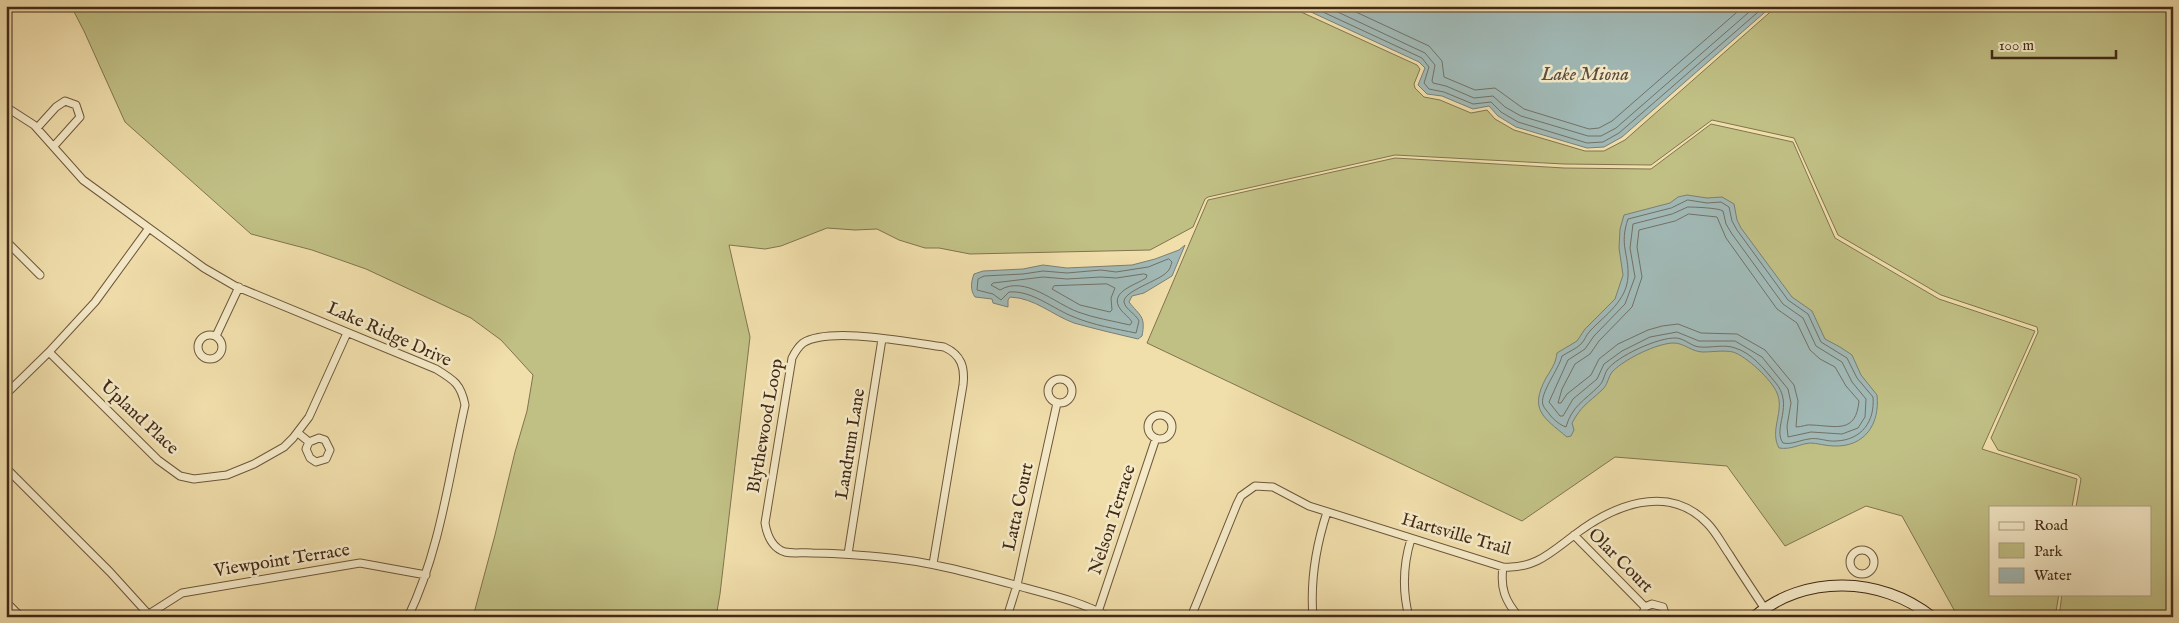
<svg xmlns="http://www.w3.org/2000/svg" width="2179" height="623" font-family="'IM FELL English',serif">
  <rect width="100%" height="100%" fill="#f0deab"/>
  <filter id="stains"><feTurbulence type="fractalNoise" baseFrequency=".004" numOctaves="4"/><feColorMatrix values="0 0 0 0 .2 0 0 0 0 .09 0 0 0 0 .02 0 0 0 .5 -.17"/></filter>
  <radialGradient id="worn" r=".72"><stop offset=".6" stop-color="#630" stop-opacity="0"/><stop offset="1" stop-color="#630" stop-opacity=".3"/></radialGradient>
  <path fill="#c0bf84" stroke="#81744e" d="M71,6H1288L1417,65L1420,69L1414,84L1415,88L1424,97L1440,100L1471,113L1487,110L1495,119L1514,130L1585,151H1604L1625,140L1777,6H2173V617H2059L2062,594H2150V507H2076L2081,479L2078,475L1998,450L1991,438L2038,332L2037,327L1941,295L1838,235L1794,138L1712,120L1651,165L1564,164L1395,155L1208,197L1205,199L1193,227L1150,250L970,254L939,248H925L899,240L877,229L855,230L827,228L781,246L765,249L729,245L750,337L720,594L716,617H473L495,535L515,452L527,411L533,375L501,340L471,318L366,269L312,250L251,234L125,122L84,31Z
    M1711,124L1793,142L1835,238L1939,299L2035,331L1982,449L2077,479L2072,507H1990V594H2059L2055,617H1958L1902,516L1866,506L1785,546L1727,466L1615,457L1522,521L1147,343L1208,200L1395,158L1564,168L1651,169Z"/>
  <path fill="#a1b9b6" stroke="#7b7f76" d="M1298,6H1772L1622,137L1604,147L1587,148L1516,127L1498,116L1489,106L1473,109L1442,96L1427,94L1418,85L1425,68L1419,62Z
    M1687,195L1707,198L1722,197L1734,204L1737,220L1741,228L1792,297L1812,311L1825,339L1840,347L1852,355L1861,375L1877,395C1880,424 1865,447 1834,446C1826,446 1817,443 1810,443C1799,444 1791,450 1779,448C1769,430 1785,411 1777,393C1772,380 1746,356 1733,352C1724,350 1712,352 1703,352C1692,352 1684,343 1674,343C1657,343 1625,359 1613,371C1608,376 1608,385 1602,390C1587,404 1582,405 1572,423L1574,430L1571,436L1567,437C1543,417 1529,410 1546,378C1551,370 1556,363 1557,353L1577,341L1585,329L1615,299L1623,275L1619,248L1620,229L1624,215L1670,203L1678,197Z
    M1185,245L1172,276L1144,293L1132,296L1129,302C1140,316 1146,316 1142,336L1138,339C1117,334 1095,329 1074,323C1052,315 1035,298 1010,297L1008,300V307L993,303L992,299L975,297C970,290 971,282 974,274L983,271L1023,269L1043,265L1067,268L1132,265L1155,259L1179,250Z"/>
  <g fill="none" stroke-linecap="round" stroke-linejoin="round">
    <path stroke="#727166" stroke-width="1" d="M1310,6L1422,58L1429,67L1424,83L1429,89L1444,92L1473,104L1491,102L1501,112L1518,122L1587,143L1603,142L1619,133L1765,6
      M1325,6L1425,53L1435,65L1432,81L1433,83L1446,86L1474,98L1493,96L1505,107L1521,116L1588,136H1601L1616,128L1756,6
      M1343,6L1429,46L1442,61L1444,77L1475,90L1495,88L1524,109L1589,129L1599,128L1612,121L1744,6
      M1688,200L1707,203L1721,202L1729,207L1732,221L1737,230L1788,300L1808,314L1821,342L1847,358L1857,378L1873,397C1875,421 1862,440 1836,441C1827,442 1818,437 1809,439C1800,440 1792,445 1783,443C1772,428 1795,405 1775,382C1764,369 1752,353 1735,348C1725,344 1711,348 1700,347C1692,347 1684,338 1676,338C1659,337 1617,356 1607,370C1604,375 1604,381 1599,386C1584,401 1572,406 1566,427C1560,425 1554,420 1550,415C1548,412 1544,408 1543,405C1539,394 1559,369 1562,356C1568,352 1576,349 1581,344C1585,340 1586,335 1590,331C1605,315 1627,301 1628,276C1629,254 1619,245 1628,219L1671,208Z
      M1688,207C1695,207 1719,208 1723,211L1726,224L1732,234L1783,304L1803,318L1816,346L1842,362L1852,382L1866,399L1865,417L1858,428L1842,434L1811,432L1788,437L1787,426L1791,403L1788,389L1762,357L1735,341H1699L1677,332L1650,337L1622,351L1604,364L1597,379L1573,399L1563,416H1560L1549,402L1568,360L1585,349L1594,336L1625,304L1635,277L1630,248L1633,224L1672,214Z
      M1689,214L1717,217L1726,238L1777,309L1797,323L1810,350L1820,359L1835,367L1846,386L1859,401C1856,434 1836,426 1812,425C1807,424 1802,427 1796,427L1798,401L1794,385L1765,350L1737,334L1701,333L1678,324L1662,326L1648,330L1618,344L1599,359L1591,375L1567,394L1561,403H1558L1562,389L1575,364L1590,354L1599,341L1632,307L1642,277L1637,247L1639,230L1675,221Z
      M1169,259L1172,262C1171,265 1170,270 1167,272C1159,281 1123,291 1124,302C1125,309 1136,314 1139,321L1136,333C1116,329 1093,325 1074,317C1053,309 1032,290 1009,292L1001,300L993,294L977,290L978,279L984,276L1023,274L1043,271L1067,273L1101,270L1116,272L1148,267Z
      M1144,274L1147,275L1146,278C1136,285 1107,292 1121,310C1124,314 1129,317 1132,322L1130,325C1113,321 1094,318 1078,312C1054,303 1025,275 1000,290L991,285L993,283L1043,277L1067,279L1101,277L1116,278Z
      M1107,284L1115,288L1111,298L1112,310L1110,312L1080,305L1052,289L1054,286Z"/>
    <g stroke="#6e563c" stroke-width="9">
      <path id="street" d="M6,107L34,125L83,180L204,268L235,286L436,369C454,380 461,384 465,405C449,476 440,551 408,617
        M37,128L56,107L65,101L76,105L80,117L54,146
        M6,241L40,275
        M198 347a12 12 0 1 1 24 0a12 12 0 1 1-24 0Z
        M216,336L239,287
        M49,352L158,460L180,476L194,479L227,475L254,464L284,447L293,438L309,417L347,333
        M1048 391a12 12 0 1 1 24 0a12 12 0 1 1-24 0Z
        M6,394L49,352L95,302L149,228
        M1148 427a12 12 0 1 1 24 0a12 12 0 1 1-24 0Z
        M298,433L309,442L319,438L325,440L330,450L326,459L316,462L310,458L306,449L309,442
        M6,468L110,572L150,616
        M1574,535L1645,607
        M1850 562a12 12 0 1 1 24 0a12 12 0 1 1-24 0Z
        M848,554L882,339
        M933,564L963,385C965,368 962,355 944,347C912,343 830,326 803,343C798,347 795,352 792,358L765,523C767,535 772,548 785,552C794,554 803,552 812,553C835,553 858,555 881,557C927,561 971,573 1015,585C1047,594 1080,601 1109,617
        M1503,567C1500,588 1505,601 1519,617
        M6,602L21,617
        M1098,612L1156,438
        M149,614L182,593L360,563L426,575
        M1007,617L1017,585L1057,403
        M1191,617L1237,504L1241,496L1255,486L1273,487L1309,506L1503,567C1534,569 1549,554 1573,536C1612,506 1667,482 1707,523C1716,532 1722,544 1729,554C1741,573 1753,591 1765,609
        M1313,617C1310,581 1316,546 1327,512
        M1409,617C1402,590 1403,565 1411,539
        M1642,617L1645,607L1652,604L1663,607L1666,617"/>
    </g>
    <g stroke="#422917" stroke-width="12">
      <path id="secondary" d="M1754,617C1804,574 1881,576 1932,617"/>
    </g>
    <use href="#street" stroke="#f5eac8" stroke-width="7"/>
    <use href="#secondary" stroke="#f5eac8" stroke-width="10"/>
  </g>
  <g text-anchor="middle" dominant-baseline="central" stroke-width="5" stroke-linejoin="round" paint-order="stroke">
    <g font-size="18" fill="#422917" stroke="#f5eac8">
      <text transform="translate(389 335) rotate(24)">Lake Ridge Drive</text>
      <text transform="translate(139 418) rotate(43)">Upland Place</text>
      <text transform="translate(766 426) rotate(-80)">Blythewood Loop</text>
      <text transform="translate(851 444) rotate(-81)">Landrum Lane</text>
      <text transform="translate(1019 507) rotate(-78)">Latta Court</text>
      <text transform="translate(1113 520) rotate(-72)">Nelson Terrace</text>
      <text transform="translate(1456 535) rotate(16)">Hartsville Trail</text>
      <text transform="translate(282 561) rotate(-9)">Viewpoint Terrace</text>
      <text transform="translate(1620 561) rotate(45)">Olar Court</text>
    </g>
    <g font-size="19" font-style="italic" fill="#5a4d3f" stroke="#f5eac8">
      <text x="1585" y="75">Lake Miona</text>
    </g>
  </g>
  <rect width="2179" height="623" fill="none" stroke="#f0deab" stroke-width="25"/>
  <rect x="8" y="8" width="2164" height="608" fill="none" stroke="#422917" stroke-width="2.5"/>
  <rect x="12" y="12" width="2154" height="598" fill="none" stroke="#422917"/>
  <rect x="1989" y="506" width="162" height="90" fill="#f5eac8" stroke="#ad9d81"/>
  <rect x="1999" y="522" width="25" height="8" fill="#f5eac8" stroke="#ad9d81"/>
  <text x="2034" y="530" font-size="15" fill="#422917">Road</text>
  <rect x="1999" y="543" width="25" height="15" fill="#c0bf84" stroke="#ad9d81"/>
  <text x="2034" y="556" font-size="15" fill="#422917">Park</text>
  <rect x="1999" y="568" width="25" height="15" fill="#a1b9b6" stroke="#ad9d81"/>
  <text x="2034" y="580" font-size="15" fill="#422917">Water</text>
  <path d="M1992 50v8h124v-8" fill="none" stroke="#422917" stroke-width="2.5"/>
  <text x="1999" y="50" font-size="15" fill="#422917" stroke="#f5eac8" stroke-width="4" paint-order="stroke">100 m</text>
  <rect width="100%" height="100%" filter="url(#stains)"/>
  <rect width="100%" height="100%" fill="url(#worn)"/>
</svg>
